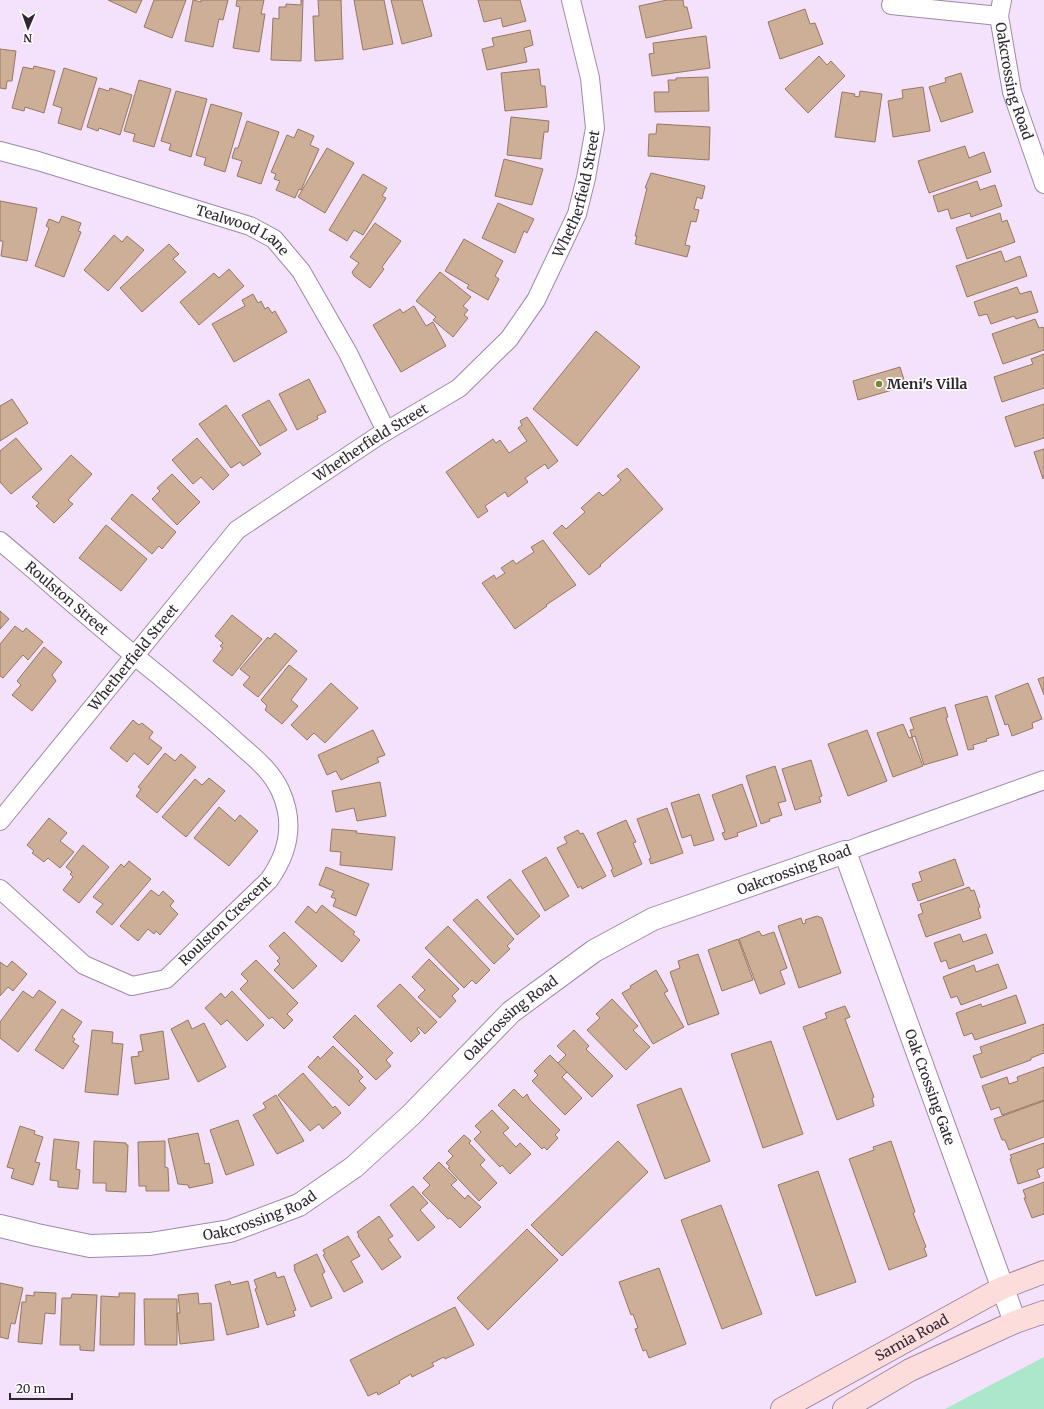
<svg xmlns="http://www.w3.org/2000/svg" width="1044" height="1409" font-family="Merriweather,serif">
  <rect width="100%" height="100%" fill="#f4e1fb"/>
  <path fill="#abe7c8" d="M1044,1357V1409H945Z"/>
  <path fill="#cdae96" stroke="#967861" d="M108,0H142L136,13Z
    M154,0H186L172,38L144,27Z
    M193,0L201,2V0H228L223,20L219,19L213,47L185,41Z
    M237,0H264L261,14H265L259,52L233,48L240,7L236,6Z
    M301,0H303L301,61L271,60L273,18L279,19V7H286V4L301,5Z
    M318,0H341L343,59L315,61L313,16H319Z
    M354,0H384L393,44L363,50Z
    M391,0H422L432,36L402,44Z
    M478,0H520L526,21L503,27L501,18L484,22Z
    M667,0H683L684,7H687L692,28L646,38L639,6Z
    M805,9L810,24L815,23L823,44L780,59L768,22Z
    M530,30L533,45L524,48L527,62L487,70L482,49L494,46L492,38Z
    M706,36L710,68L652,76L649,54L654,53L653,43Z
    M0,49L16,51L12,81H7L6,89L0,88Z
    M819,56L827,65L831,61L845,76L808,113L785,89Z
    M34,66L55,71L44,113L25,107L24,111L12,108L23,67L33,69Z
    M64,68L97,78L81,130L58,123L62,108L53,105Z
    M539,69L541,86H545L547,107L505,111L501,73Z
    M961,73L973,112L941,122L929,87L946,82L945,78Z
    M708,77L709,111L655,112L654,92H669L668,80H676V78Z
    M139,80L171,89L154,147L133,141L135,134L124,131Z
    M923,87L930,131L893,137L888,101L903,98L902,90Z
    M99,88L109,91L110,88L132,95L120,135L99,128L98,131L87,127Z
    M176,91L207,99L191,157L169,150L171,144L161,141Z
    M860,91L882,94L875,142L835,137L842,92L855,94L854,96L859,97Z
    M211,104L242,113L225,172L204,165L206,158L196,155Z
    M511,117L549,121L548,132H544L541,159L507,155Z
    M247,121L279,132L261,184L237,176L242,161L232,158L235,148H238Z
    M657,124L710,127L709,160L648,156L649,134H656Z
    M298,129L314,136L310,145L319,149L301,190L299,189L295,198L276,190L280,181L274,179L276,174L271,172L287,135L294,138Z
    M965,146L969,158L984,152L991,172L929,193L918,161Z
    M327,148L354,163L325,213L298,197Z
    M504,159L543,169L532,205L495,196Z
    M651,173L705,186L702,199L697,197L694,209L699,210L696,222L691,221L685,245L690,246L687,257L635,244L637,236H635L647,188H645Z
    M363,174L387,188L382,196L386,198L363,235L354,230L347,241L329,230Z
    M977,181L980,190L995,185L1002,206L971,217L970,213L951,219L948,209L938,212L933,196Z
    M0,201L37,208L27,261L1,256L3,241H0Z
    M498,203L534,219L527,233L524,231L515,253L482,238Z
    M1000,213L1002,222L1007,220L1015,242L967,259L956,228Z
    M62,216L81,223L78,231L81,232L64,277L35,266L49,228L46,226L49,219L59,223Z
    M375,223L401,241L382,267L384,269L370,288L354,276L352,272L359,263L350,257Z
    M114,235L122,242L127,236L144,250L108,291L84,270Z
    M464,239L503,261L495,276L499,279L488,300L467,288L469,285L445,271Z
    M169,244L179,254L173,259L186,272L142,312L120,288Z
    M1001,251L1005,262L1020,256L1027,276L967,297L956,266Z
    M229,269L244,286L199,325L180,302L214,273L219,278Z
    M440,272L471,297L463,306L468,310L464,315L468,318L453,337L433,320L436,317L416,301Z
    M1017,287L1020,294L1031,291L1038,312L1016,319L1014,316L991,324L987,314L979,316L974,302Z
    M253,294L258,303L261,301L265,309L268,307L272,313L275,311L287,332L234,362L212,324L245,306L242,300Z
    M414,306L426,326L433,322L446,346L401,372L373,325L400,309L403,313Z
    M1035,319L1039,328L1043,327L1044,329V350L1003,364L992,334Z
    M596,331L640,367L577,446L533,409Z
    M1044,354V388L1002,402L994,377L1033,364L1031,359Z
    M900,367L906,386L858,400L853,381Z
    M309,379L326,412L317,416L318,419L297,430L279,394Z
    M12,399L28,423L0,441V406Z
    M269,400L287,430L260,446L242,415Z
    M1044,404V438L1015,447L1005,417Z
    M226,405L261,454L243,466L240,462L231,468L199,424Z
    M527,417L558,461L548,469L545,464L525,478L528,482L508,497L505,492L485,506L488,511L478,518L446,472L493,439L496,443L500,440L509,453L527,441L518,428L522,425L520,421Z
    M16,438L42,469L11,494L0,482V451Z
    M197,438L229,475L213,490L201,477L193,484L172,460Z
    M1044,449V478L1043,479L1034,452Z
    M71,455L92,474L68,500L73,504L54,523L36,506L39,503L32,497Z
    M627,468L663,509L600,565L601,566L589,575L553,533L562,525L566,529L585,512L581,508L599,492L603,496L621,480L617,476Z
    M172,474L200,502L177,525L152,499L160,491L157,488Z
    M132,494L176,532L162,549L159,546L152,554L111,519Z
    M106,525L147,559L121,591L79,558Z
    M543,540L576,585L546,605L547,606L515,629L482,583L494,575L496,579L505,573L501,568L513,560L516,564L534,552L531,547Z
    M0,611L9,619L0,629Z
    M232,615L262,639L232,676L213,661L223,648L220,646L223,643L215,636Z
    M15,626L23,632L26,628L43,642L28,660L23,655L3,678L0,676V644Z
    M275,633L297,651L258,697L243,685L250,677L240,669L268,637L270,639Z
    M44,647L62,662L52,675L56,681L32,711L12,695L21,685L17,681Z
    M289,665L307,679L291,700L298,706L282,724L265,710L267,706L261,700Z
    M1044,677V695L1038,679Z
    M331,683L358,708L325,743L314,733L307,740L291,725Z
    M1028,683L1042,719L1032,723L1033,728L1012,736L1008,724L1005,725L995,696Z
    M987,696L999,735L986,739L987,741L973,745L974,749L968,750L955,705Z
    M945,707L948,717L946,718L958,755L924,765L915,736L912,737L910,730L914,729L910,718Z
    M133,720L139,725L142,723L153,732L149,738L162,748L148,765L134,753L127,762L110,748Z
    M903,724L909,738L912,737L923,766L893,777L877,733Z
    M373,730L385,755L377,758L379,762L341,780L336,771L327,775L318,755Z
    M867,730L887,781L848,796L828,744Z
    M165,753L175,761L181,754L196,767L157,813L136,796L141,789L138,787Z
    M811,760L822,796L819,797L821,802L795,810L782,769Z
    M775,766L786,801L778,803L782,815L769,819L770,821L761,824L746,776Z
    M209,778L225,791L186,837L162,817L195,779L202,785Z
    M380,782L386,816L357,821L354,808L336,812L332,791Z
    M742,784L757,826L737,833L738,836L725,840L722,833L725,832L712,795Z
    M699,794L714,840L694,846L691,835L682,838L671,803Z
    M219,807L235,821L240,815L258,831L229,866L194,838Z
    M667,808L683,853L651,864L649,859L651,858L637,819Z
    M49,818L67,833L60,841L74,852L60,868L48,858L44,862L32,853L34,851L27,845Z
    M626,820L636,842L633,843L642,864L614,877L611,870L613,869L597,833Z
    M332,829L357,831L356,833L395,837L392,870L340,865L341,852L330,851Z
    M578,830L580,834L583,833L606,876L582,889L581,886L578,888L557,848L567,843L564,837Z
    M83,845L109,867L79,903L63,890L73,877L70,874L72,872L66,867Z
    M546,857L569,896L545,911L522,871Z
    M955,859L964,885L918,901L912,884L922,881L919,872Z
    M129,861L151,879L112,925L96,912L103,904L93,897L121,864L124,867Z
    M326,867L369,884L356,916L333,906L336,899L331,897L334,891L319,885Z
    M510,879L540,916L517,935L487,897Z
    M969,887L971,891L974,890L980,907L978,908L981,918L926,937L918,915L923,913L920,904Z
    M151,890L159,896L163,891L174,901L170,906L178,914L160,935L156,931L154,934L148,929L138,941L120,926Z
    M477,899L514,939L507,946L510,949L494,964L453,920Z
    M322,905L355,932L353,934L360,940L342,962L295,922L308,906L316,913Z
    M817,916L822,918L841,973L799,988L778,926L801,918L803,924L806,923L805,920Z
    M448,926L490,970L476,984L472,980L464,988L425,948Z
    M759,931L762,936L774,932L787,968L780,971L785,984L760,994L739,939Z
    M284,932L317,966L293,989L274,970L280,964L277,961L280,958L269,946Z
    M960,934L963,942L986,934L993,953L949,969L946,960L941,962L934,943Z
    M738,939L753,980L722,991L708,950Z
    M698,954L719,1014L688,1025L670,972L680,968L678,961Z
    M429,959L459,989L452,996L456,1001L440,1018L418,997L425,990L412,977Z
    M256,960L298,1003L287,1014L293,1020L284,1029L272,1017L269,1019L240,989L248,981L241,974Z
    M12,961L27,974L13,991L8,987L0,996V962L7,967Z
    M998,964L1007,988L961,1005L957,996L951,998L943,977L974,965L976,972Z
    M656,970L668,991L664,993L684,1027L653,1044L622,993L631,988L630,986Z
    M400,984L437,1022L425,1034L418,1027L417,1029L420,1033L411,1042L377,1006Z
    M39,990L56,1002L18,1052L0,1038V1022L23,991L33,998Z
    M232,991L264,1025L247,1041L227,1020L221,1025L205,1008L221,993L225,998Z
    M1016,995L1026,1023L975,1040L972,1033L964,1036L956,1013L981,1004L982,1007Z
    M612,999L638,1026L633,1030L650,1047L626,1070L587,1030L600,1018L596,1014Z
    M845,1006L850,1017L845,1019L874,1097L872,1098L874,1106L837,1120L803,1027L827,1018L825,1013Z
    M62,1009L82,1022L72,1037L75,1039L73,1042L79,1046L63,1069L35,1050Z
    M355,1015L393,1053L386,1060L391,1066L376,1080L333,1037Z
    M188,1020L192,1029L204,1023L226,1067L198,1082L171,1029Z
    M1044,1024V1053L1031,1058V1060L981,1078L973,1056L982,1053L980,1047Z
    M92,1030L113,1032L112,1043L123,1044L118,1095L85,1092Z
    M574,1030L589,1046L586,1049L613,1076L592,1097L558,1063L566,1055L557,1046Z
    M163,1031L169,1079L135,1084L131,1057L139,1056L138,1052L143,1051L140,1035Z
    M771,1041L803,1134L763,1148L731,1054Z
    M333,1046L359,1071L358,1072L363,1077L359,1081L366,1088L349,1106L308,1067L318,1056L320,1059Z
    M550,1055L567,1072L562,1077L582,1098L565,1115L532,1081L538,1075L534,1071Z
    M1044,1067V1100L1002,1115L999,1107L991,1110L982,1086L1007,1077L1009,1084L1018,1081L1017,1077Z
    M303,1073L333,1108L335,1106L341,1113L323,1129L319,1124L310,1131L278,1095Z
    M681,1088L710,1161L665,1179L637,1105Z
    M514,1089L523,1098L527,1094L530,1100L560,1130L555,1135L558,1138L547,1150L544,1147L542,1149L498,1105Z
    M276,1095L304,1141L277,1154L253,1115L266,1108L263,1103Z
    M1044,1101V1137L1009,1150L1005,1140H1002L994,1119Z
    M492,1110L509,1128L503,1133L516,1147L520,1143L531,1154L510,1174L502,1165L500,1167L474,1139L481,1132L475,1126Z
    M238,1120L254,1165L226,1175L210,1130Z
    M20,1126L35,1131L34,1134L43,1137L35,1162L40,1163L33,1185L11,1178L14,1169L7,1167Z
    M198,1133L205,1164L209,1163L213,1183L189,1188L188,1185L178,1184L168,1139Z
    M464,1135L471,1141L469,1143L485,1160L480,1165L497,1183L479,1201L448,1168L450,1167L446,1163L453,1156L448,1151Z
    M54,1139L79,1142L76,1169L80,1170L78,1189L58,1187V1181L50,1180Z
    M94,1141L126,1143V1145H128L126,1192L106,1191V1183H93Z
    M165,1141V1167L168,1168L169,1191H146V1186H139L138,1142Z
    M618,1141L648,1172L562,1256L531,1225Z
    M891,1141L915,1212L913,1213L926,1247L924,1248L927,1256L889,1270L849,1159L874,1150L873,1147Z
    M1044,1143V1167L1037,1170L1040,1177L1018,1184L1010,1159L1012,1158L1010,1155Z
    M439,1162L457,1180L451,1185L465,1199L468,1195L481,1207L460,1228L450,1218L448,1219L422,1193L430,1185L423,1178Z
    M818,1171L856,1282L816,1296L778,1185Z
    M1044,1182V1214L1032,1218L1024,1198H1026L1023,1190Z
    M413,1186L428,1203L420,1210L435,1227L418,1241L390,1205Z
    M721,1205L762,1314L722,1329L681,1220Z
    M379,1216L393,1236L388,1239L401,1257L382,1270L358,1236L359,1235L357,1232Z
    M527,1229L558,1260L488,1330L457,1298Z
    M348,1236L360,1256L351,1261L363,1282L344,1292L323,1255L325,1254L323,1250Z
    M317,1254L325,1272L322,1274L332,1298L311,1307L294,1269H295L294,1265Z
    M659,1268L686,1344L649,1358L646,1350L643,1351L635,1329L638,1328L633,1314L631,1315L619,1282Z
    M275,1272L277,1278L284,1276L296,1310L293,1311L295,1316L267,1325L255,1289L257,1288L254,1280Z
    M230,1281L231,1285L248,1281L259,1327L227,1335L215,1285Z
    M0,1283L23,1288L15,1324L11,1323L8,1339L0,1337Z
    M34,1292L56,1293L55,1314L45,1313L42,1344L18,1342L22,1302H26V1295L34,1296Z
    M119,1293H135L134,1345H100L101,1296L119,1297Z
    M198,1293L199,1304L211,1303L214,1340L180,1344L177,1313H180L178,1295Z
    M72,1294L97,1295L94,1351L80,1350V1345H60L62,1298H71Z
    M144,1299H177V1345H145Z
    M455,1307L474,1345L445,1359L444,1357L432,1363L434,1366L412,1377L411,1374L399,1381L400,1383L378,1395L377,1392L368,1396L350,1360Z"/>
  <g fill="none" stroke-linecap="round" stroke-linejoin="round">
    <g stroke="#9f89a7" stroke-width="20">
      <g id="minor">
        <path id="s1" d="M1002,0L999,16L1012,92L1044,184"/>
        <path d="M891,5L999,16"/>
        <path id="s2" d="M0,151L38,161L250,226L274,239L301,271L348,353L386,431"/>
        <path id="s3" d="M0,541C52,585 104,631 157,674C185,697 213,720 240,745C255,758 271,771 280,790C295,822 289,852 269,880L166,979L132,986L84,965L0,889"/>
        <path id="s4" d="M0,821L237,530L378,436L459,388L509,339L536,300L577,214L586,178L595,128L590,78L571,0"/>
        <path d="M845,852L863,845L1044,780"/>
      </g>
    </g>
    <g stroke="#9f89a7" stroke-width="24">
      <g id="tertiary">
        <path id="s5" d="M0,1226L37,1235L90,1246L150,1244L230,1231L299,1205L354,1167L411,1115L511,1012L594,951L653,919L845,852L1015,1322"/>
      </g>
    </g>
    <g stroke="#9f89a7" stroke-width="24">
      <g id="secondary">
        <path id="s6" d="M782,1409L1002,1288L1044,1272"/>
        <path d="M844,1409L910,1370L1015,1322L1044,1312"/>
      </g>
    </g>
    <use href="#minor" stroke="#fff" stroke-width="18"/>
    <use href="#tertiary" stroke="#fff" stroke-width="22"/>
    <use href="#secondary" stroke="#fddcdc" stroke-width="22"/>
  </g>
  <circle fill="#748838" stroke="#fff" stroke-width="1.5" cx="879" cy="384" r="4"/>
  <g text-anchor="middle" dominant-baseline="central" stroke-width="3.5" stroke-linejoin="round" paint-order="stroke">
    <g font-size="14" fill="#302733" stroke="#fff">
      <text stroke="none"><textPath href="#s1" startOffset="83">Oakcrossing Road</textPath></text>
      <text stroke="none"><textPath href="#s4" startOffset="871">Whetherfield Street</textPath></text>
      <text stroke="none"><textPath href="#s2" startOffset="256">Tealwood Lane</textPath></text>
      <text stroke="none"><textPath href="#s4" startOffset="535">Whetherfield Street</textPath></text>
      <text stroke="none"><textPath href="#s3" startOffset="88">Roulston Street</textPath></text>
      <text stroke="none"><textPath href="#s4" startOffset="211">Whetherfield Street</textPath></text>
      <text transform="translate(794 870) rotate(-20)">Oakcrossing Road</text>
      <text transform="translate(225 921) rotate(-44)">Roulston Crescent</text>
      <text stroke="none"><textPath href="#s5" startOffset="590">Oakcrossing Road</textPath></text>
      <text stroke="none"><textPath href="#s5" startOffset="1218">Oak Crossing Gate</textPath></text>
      <text stroke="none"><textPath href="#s5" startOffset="266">Oakcrossing Road</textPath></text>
      <text stroke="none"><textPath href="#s6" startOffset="148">Sarnia Road</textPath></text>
    </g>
    <g font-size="14" font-weight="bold" fill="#302733" stroke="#fff" text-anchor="start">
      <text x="887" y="384">Meni's Villa</text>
    </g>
  </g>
  <g transform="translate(28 28) rotate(182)" stroke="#ffffff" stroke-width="3" paint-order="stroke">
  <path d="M0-3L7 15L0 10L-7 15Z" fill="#302733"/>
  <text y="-6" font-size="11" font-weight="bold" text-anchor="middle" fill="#302733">N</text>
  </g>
  <path d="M10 1393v6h62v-6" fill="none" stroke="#302733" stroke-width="2"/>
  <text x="16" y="1393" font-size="12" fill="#302733" stroke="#ffffff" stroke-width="3" paint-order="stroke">20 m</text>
</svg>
